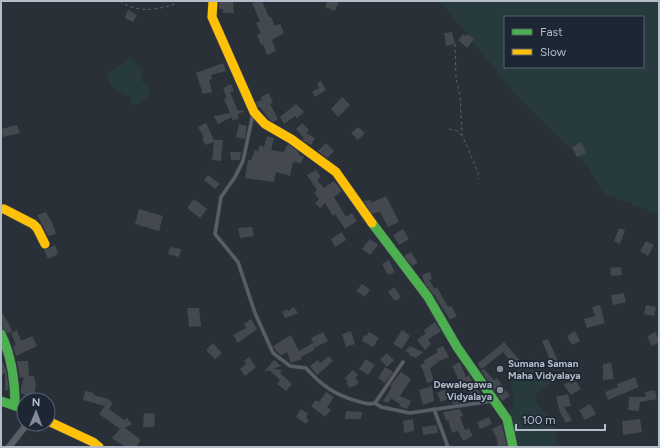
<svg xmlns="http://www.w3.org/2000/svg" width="660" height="448" font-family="Figtree,sans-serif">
  <rect width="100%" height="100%" fill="#2a3038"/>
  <path fill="#273a3e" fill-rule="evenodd" d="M440,1H659V214L604,194L587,165L515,94ZM505,17H643V67H505Z
    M128,59L133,60L143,73L140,80L149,86V97L133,106L130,97L112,87L107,77L109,73Z
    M535,359L541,367L552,378L551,384L537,392C532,408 549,411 555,422C559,430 556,439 555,447H515V440L509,410C517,401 512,394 511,384C510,369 523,361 535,359Z"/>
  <path fill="#444950" d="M223,1H233L234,13H223V9H219V2Z
    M257,1H262L269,17H271L275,26L280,24L284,33L272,40L276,51L267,55L263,44L261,45L257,35L261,33L256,23L260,21L252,3Z
    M327,1H339L335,11L325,7Z
    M128,10L137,15L133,22L125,18Z
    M452,32L455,44L446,46L444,33Z
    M463,34L466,36L468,34L474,39L467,48L458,40Z
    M223,63L226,71L211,75L212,79L209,80L212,92L203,94L196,73Z
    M321,81L326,90L315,97L312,92L319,88L317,83Z
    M231,84L234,91L230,92L238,111L243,110V112L238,114L239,119L232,120V117L218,124L214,116L230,113L224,99L227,98L223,88Z
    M269,93L273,103L270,104L278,119L273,122L270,120L260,107H258L256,102L262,100L261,97Z
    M342,97L350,105L338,117L331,109Z
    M296,104L304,112L297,118L295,116L284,124L280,117Z
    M206,123L214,140H223L221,161L212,160L214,142L205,145L202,138L204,137L198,127Z
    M302,123L309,130L306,133L315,138L311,145L302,140L304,138L296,129Z
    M239,124L247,126L245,139L236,137Z
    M17,125L20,133L3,137L1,129Z
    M358,127L365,133L358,140L351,133Z
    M267,136L274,138L271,150L284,152L288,144L299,152L298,154L304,157L300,164L295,161V163L293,162L290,176L276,172L274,182L245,178L248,160H251L255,150L258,151L260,145L264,147Z
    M581,142L586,153L577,157L572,147Z
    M326,143L334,151L327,158L318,151Z
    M230,152H241L240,160H231Z
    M316,170L321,177L317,180L324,188L334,181L342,191L334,197L346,217L352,213L357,221L345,229L335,214L333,216L325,203L320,208L315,203L319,199L314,193L317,190L307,175Z
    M208,175L220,184L215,189L204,180Z
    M386,196L399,222L388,227L380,212L372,214L364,201L371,200V203Z
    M194,199L207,209L200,218L187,208Z
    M139,209L163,216L159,231L135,224Z
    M46,212L50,220H51L56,234L48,236L37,215Z
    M252,227L254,236L240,238L238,228Z
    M619,228L625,230L620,244L614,241Z
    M403,229L409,239L399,245L393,235Z
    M342,232L346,240L335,247L331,239Z
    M370,239L378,245L370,255L362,249Z
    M646,241L654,245L648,256L640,251Z
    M55,245L58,254L48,259L44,250L47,249Z
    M170,247L181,249L179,257L168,254Z
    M411,252L418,263L412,266L404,256Z
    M389,260L395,272L388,275L382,264Z
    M621,267L622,275L611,276L610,268Z
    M430,272L432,279L429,280L435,289L437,287L448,307L451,306L457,316L450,320L435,296L425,284L422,275Z
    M362,284L370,290L365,297L356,291Z
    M394,287L401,297L395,301L388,292Z
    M624,293L626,302L613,305L611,295Z
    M600,305L605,323L587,328L584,319L595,316L592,307Z
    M646,305L656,307L654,316L644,314Z
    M294,307L298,313L285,318L282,312L287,309L288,311Z
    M187,308H199L201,326L189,327Z
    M1,311L9,324L12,332L7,333L2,328L1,324Z
    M251,319L257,329L238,343L233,335L246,328L244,324Z
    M435,322L441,331L428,340L431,344L425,350L417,340L426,333L424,330Z
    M17,330L21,341L32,336L37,346L16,356L13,346L16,345L11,333Z
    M402,330L410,336L402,349L393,344Z
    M351,331L355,344L346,347L342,334Z
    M575,331L580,341L572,345L567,336Z
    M323,332L328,341L314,348V350L301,357L302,359L291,363L287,352L281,355L276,351L273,346L291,335L299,351L313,343L311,338Z
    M369,332L379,338L373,347L362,341L364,335L366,336Z
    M655,332L659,339V342L652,346L647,337Z
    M548,339L559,363L552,365L542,341Z
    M504,342L522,363L516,367L503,352L482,369L477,364Z
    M213,343L222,353L215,359L206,350Z
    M410,346L423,352L416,358L409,355V353L405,351Z
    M443,346L449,357L437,362V363L430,368L434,381L427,383L423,370L420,366L425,362L423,361L438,352L436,349Z
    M387,353L394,360L387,367L380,359Z
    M329,356L333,361L317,375L310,366L318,360L320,363Z
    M249,357L256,367L245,376L240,369L246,364L244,361Z
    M366,359L375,365L368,375L359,369Z
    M1,360L6,369L9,390H5V373L1,376Z
    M274,360L281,366L273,369L283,370L280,373L292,384L286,391L277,384L280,380L269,370L264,372Z
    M17,361H28L29,376H34L36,386L33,399L21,393V387L24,377L20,378Z
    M460,362L466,377L469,375L477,390H479L482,397L473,400L468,389L464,391L452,366Z
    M611,363L614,379L603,380V364Z
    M385,367L393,372L385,383L378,378Z
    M484,369L494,380L497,378L510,396L502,401L481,371Z
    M353,370L358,375L355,378L359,382L354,387L353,386L350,388L346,383L348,381L345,378Z
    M401,372L411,379L400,396L411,401L407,409L399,406L400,404L391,398L388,403L383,401L392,387L390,386Z
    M635,377L639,387L608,400L605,392L618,387L617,384Z
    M570,381L571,384L576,381L581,389L571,395L564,385Z
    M432,386L434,401L423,405L419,390Z
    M445,389L449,398L441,402L437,393Z
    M655,390L657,399L640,402L639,411L628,410L629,397H646L645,392Z
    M85,391L94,393V395L108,399L113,403L109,409L124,420L127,418L132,424L125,428L141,440L136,447H125L112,438L120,429L99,414L105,406L83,400Z
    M326,392L334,397L327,407L331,410L325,417L311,406L316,400L319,402Z
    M461,393L462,400L458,401L459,403L453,404L451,394Z
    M568,394L571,406L564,407L572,420L566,423L560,412L556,397Z
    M590,404L596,414L585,420L579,410Z
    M301,409L308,414L306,418L309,420L306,424L296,417Z
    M460,409L463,416L460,417L465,430L469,428L473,436L463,441L458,431L452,433L448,420L446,421L443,412Z
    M346,411L362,412L361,419H345Z
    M144,413L155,414L154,427H143Z
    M489,417L492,424L480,429L477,422Z
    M413,419L414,431L404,433L403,421Z
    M640,419L642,432L623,435L622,421Z
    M502,424L507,447H498L497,439L492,429Z
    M437,425L438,433L423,435L422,427Z"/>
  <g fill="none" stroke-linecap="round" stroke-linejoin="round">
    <g stroke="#484c53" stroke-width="4">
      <path id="lane" d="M253,114L243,161L235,177L221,197L215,234L238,262L255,313L273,353L290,366L306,368C321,385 335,395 357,401C364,403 368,405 375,403L381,407L410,413L492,401
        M375,403L403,362
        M434,409L448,447"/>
    </g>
    <g stroke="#484c53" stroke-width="7">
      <path id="street" d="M9,447L27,424"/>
    </g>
    <g stroke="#484c53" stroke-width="10">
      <path id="fast" d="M372,223L428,297L457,347L507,419L513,447
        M1,334C12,357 15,380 15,405
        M1,401L24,409"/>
    </g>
    <g stroke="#484c53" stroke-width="10">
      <path id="slow" d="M213,1L212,17L254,112L265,124L291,139L336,172L372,223
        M1,209H4L33,224L37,228L45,244
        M48,421L93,442L99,447"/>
    </g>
    <path stroke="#5d636a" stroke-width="1" stroke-dasharray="3 3" stroke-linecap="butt" d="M120,1C137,13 154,10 173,5L175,1
      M455,44L456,78L460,95L462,135L478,172L479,179
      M449,129L457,131L461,135"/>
    <use href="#lane" stroke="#5a5e66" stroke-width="3"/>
    <use href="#street" stroke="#5a5e66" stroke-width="6"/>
    <use href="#fast" stroke="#4caf50" stroke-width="9"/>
    <use href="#slow" stroke="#ffc107" stroke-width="9"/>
  </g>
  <g fill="#848b96" stroke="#1d2633" stroke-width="1.5">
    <circle cx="500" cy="369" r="4"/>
    <circle cx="500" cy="390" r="4"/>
  </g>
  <g text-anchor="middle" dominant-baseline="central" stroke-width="3.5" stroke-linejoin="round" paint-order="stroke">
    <g font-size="10" font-weight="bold" fill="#b4bcc9" stroke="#1d2633" text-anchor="start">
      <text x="508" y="363">Sumana Saman<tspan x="508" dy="12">Maha Vidyalaya</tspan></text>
      <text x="492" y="384" text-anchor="end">Dewalegawa<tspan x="492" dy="12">Vidyalaya</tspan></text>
    </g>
  </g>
  <rect width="660" height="448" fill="none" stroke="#b4bcc9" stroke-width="4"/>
  <rect x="504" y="16" width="140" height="52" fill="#1d2633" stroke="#59626f"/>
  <rect x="512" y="29" width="20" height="6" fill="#4caf50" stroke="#59626f"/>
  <text x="540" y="36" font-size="12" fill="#b4bcc9">Fast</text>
  <rect x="512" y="49" width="20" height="6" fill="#ffc107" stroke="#59626f"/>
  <text x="540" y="56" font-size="12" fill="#b4bcc9">Slow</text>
  <g transform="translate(36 412) rotate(1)"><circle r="19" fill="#1d2633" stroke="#59626f"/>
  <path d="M0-3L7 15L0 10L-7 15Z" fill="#848b96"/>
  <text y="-6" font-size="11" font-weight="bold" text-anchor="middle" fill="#b4bcc9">N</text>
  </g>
  <path d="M516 424v6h89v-6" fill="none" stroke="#b4bcc9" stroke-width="2"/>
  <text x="522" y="424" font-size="12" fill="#b4bcc9" stroke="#1d2633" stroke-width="3" paint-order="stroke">100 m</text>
</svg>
